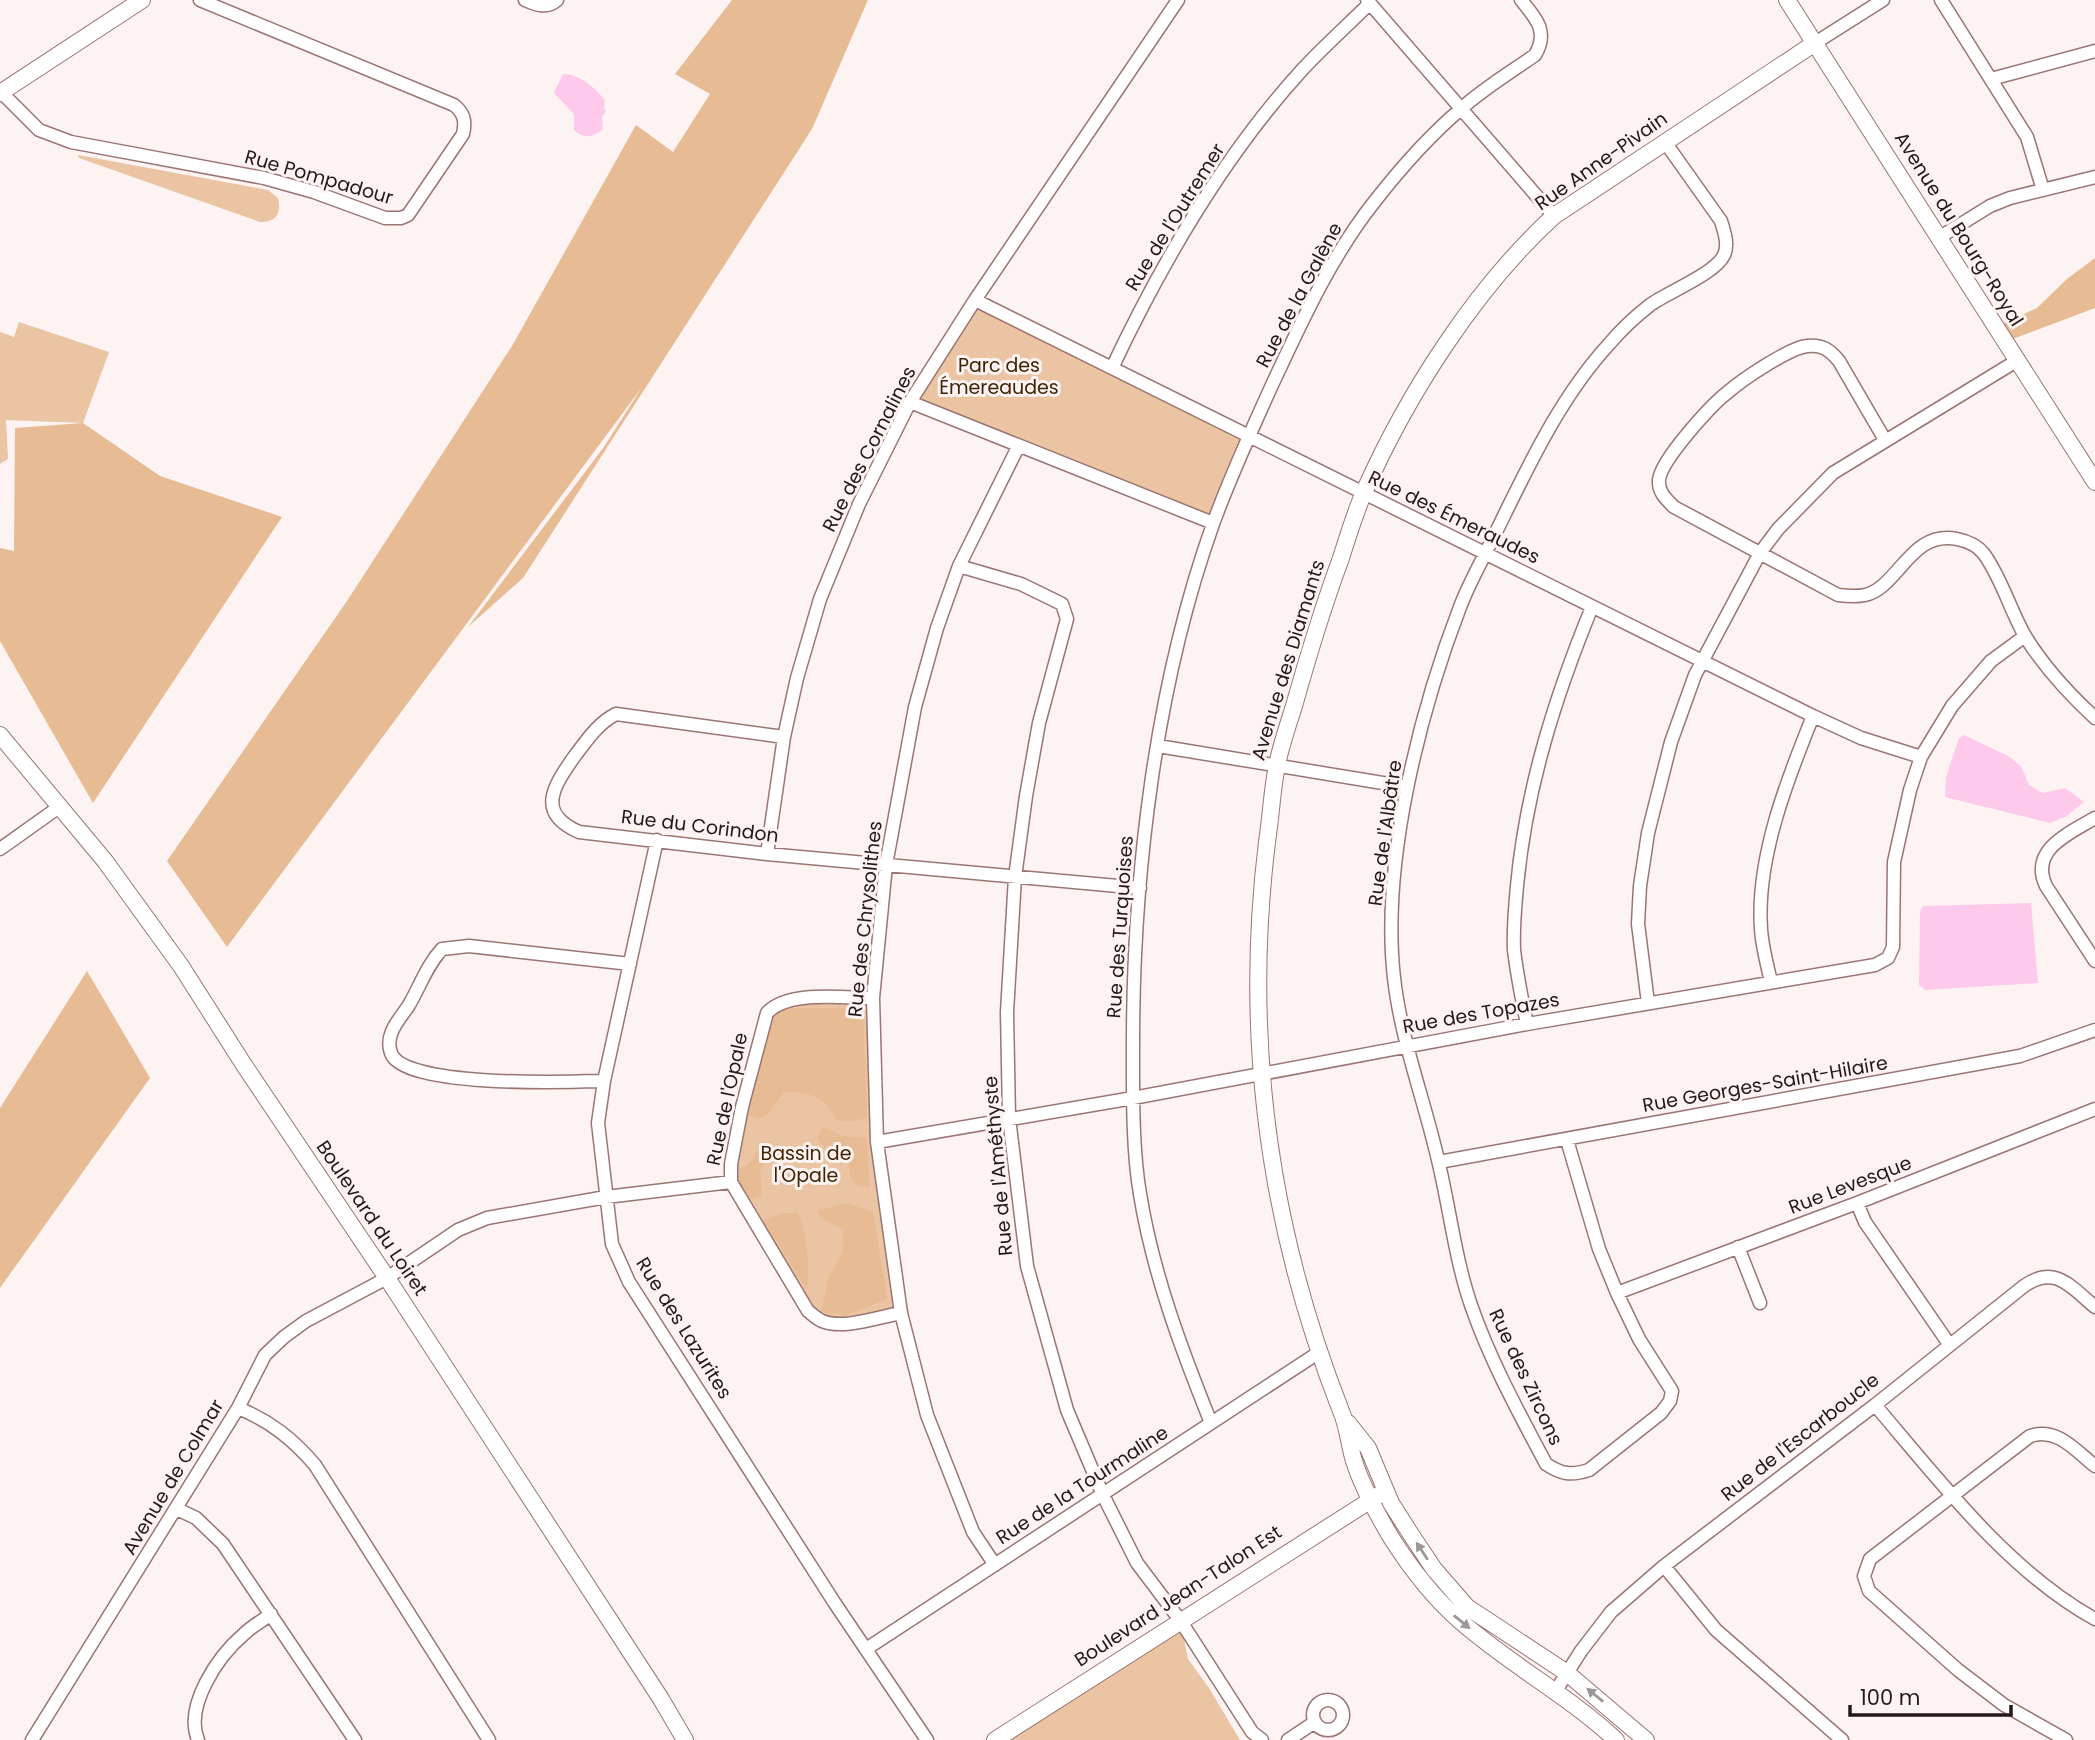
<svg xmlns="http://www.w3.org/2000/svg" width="2095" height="1740" font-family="Poppins,sans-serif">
  <rect width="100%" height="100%" fill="#fcf3f2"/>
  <path fill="#eac4a3" d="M78,155L268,190L278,198C282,213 276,223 260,222L79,158Z
    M975,300L1249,436L1213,523L910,402Z
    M19,322L109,352L83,423L6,420L8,459L0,464V332L14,337Z
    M873,998L877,1142L901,1313L823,1322L808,1311L731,1182V1164L774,1006Z
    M1180,1620L1188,1659L1209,1688L1240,1740H996Z"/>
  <path fill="#e7bb94" d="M732,0H868L812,129L523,578L468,627L604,447L642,387L227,947L167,861L347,601L512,346L636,125L673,152L710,94L675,74Z
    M2095,258V308L2010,340L2002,324L2037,308L2067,279Z
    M83,423L160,476L282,517L93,803L0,641V548L14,551L15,428Z
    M87,971L150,1078L0,1288V1108Z
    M778,1008H854L863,1013L867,1118L848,1122L836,1120C827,1096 808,1092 784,1092L767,1115L757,1119L747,1113L769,1016Z
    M824,1127L841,1136L867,1138L869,1187L858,1186L850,1176L846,1149H825L817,1138Z
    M763,1143L768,1153L760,1171L762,1192L759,1197L749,1199L736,1178L737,1169L747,1166Z
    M846,1203L873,1212L887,1299L846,1315L821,1312L829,1276L842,1253L844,1230L821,1218L818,1211Z
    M784,1213H798C807,1238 810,1263 807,1290L763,1220Z"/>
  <path fill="#fec9ea" d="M563,74C580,74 595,88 605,100L604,108L606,111L602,117L603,129C593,137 585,140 574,130V114L554,93Z
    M1964,735L2008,756L2021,766L2029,785L2043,793L2065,788L2084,802L2067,816L2050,823L1945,797L1946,777L1959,738Z
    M2031,903L2038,983L1925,990L1919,985L1920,912L1923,906Z"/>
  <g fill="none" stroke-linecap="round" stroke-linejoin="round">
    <g stroke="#9b7573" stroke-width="15">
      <path id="minor" d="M525,0C536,5 547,9 557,0
        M1367,0L1554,216
        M1941,0L2027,137L2043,190
        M1815,43L1883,0
        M1991,79L2095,51
        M0,91L39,130L71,142L264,178L314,192L385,218H401L408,215L463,134C466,121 464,113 454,105L200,0
        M1940,237L1990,206L2010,198L2095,177
        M975,300L1813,716L1861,738L1921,757
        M1112,368C1162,262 1222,158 1301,71C1323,47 1347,26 1370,3
        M910,402L1213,523
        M1885,440L1839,361C1830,350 1822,344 1807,346C1789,348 1743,379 1728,392C1711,405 1661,460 1659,480C1658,492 1666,499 1674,507L1838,595C1847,596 1856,597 1865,595C1898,588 1911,529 1957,539C1967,541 1978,546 1984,554C2002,579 2010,610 2025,636C2044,667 2069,694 2095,718
        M959,566L1021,584L1062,604L1067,619L1039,723L1026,796L1015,877L1007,1012L1009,1118L1027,1266L1067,1410L1103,1495L1137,1563L1180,1620L1252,1732L1262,1740
        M784,737L616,714C597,724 587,740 574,757C553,787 536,813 579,832L767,854L1140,888
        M1158,746L1407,787
        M2095,818C2068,834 2029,850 2046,886L2095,961
        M657,840L604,1081L598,1123L612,1244L629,1282L834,1602L927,1740
        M0,849L59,807
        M767,854L784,737L797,678L820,599L859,504L910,402L975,300L1178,0
        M1771,982C1767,964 1762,946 1761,929C1756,859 1787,780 1813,716
        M873,998C843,998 787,990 767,1013L742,1107L731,1164V1182L808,1311C812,1314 817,1319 822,1321C843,1330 878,1317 901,1313
        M1648,1003L1638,924L1640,886L1648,833L1671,742L1695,675L1760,553L1778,529L1833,473L2018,360
        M1527,1024C1522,1000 1517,975 1514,950C1513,929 1515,907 1517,886C1526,789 1555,697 1592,607
        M604,1081C568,1082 403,1088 391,1053C384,1034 400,1019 409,1005C420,986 427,965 442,949L469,946L630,964
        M1567,1140L1599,1249L1617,1293L1639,1339L1672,1391L1670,1401L1661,1413L1589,1470C1571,1476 1561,1474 1546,1464C1519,1413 1491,1362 1472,1308C1455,1260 1450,1209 1438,1160C1424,1099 1401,1040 1394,978C1381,864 1419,714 1460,607C1470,581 1484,557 1496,532C1528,467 1560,397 1610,343C1621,330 1636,316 1650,305C1668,292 1715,274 1724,255C1729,244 1724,231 1721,221L1665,142
        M877,1142L1133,1098L1527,1024L1875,965L1888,958L1893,947L1894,862L1910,790L1921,757L1952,706L1991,661L2025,636
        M1439,1162L2020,1056L2095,1030
        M1857,1203L1865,1222L1949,1344
        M1738,1247L1760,1303
        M1617,1293L1857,1203L2095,1109
        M1875,1405C1938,1479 2009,1572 2095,1619
        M238,1408C270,1421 293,1439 315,1465L489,1740
        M1211,1423C1181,1348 1153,1274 1140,1194C1132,1148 1133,1090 1133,1043C1133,873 1156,684 1213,524C1230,477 1251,431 1272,385C1301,323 1331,256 1375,201C1400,169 1430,135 1462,108C1484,88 1511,72 1535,55C1549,32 1536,18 1521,0
        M177,1509L196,1518L223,1544L355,1740
        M995,1565L973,1532L927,1415L901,1313L877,1142L873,998L886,865L915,707L937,628L959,566L1018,447
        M1664,1566L1716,1630L1842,1740
        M866,1649L1318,1353
        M1555,1692L1581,1651L1611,1612L1664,1566L1875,1405L2024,1286C2055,1264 2071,1287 2095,1307
        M1313 1715a15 15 0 1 1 30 0a15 15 0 1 1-30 0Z
        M32,1740L238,1408L265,1355L284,1337L306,1321L387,1278L458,1230L487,1218L606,1197L731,1182
        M198,1740C184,1706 218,1656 244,1634C252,1626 262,1621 271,1614
        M1288,1740L1315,1722
        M2066,1740L2004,1705L1958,1670L1869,1591L1864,1576L1870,1559L2030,1436C2057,1427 2075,1450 2095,1466"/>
    </g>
    <g stroke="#9b7573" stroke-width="18">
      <path id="tertiary" d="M1787,0L2095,482
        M0,93L142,0
        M0,735L105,861L181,966L244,1065L387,1278L661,1699L685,1740
        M1348,1423L1368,1448L1391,1503L1410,1533L1434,1569L1467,1607L1567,1673L1646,1740
        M995,1740L1385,1491
        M1616,1740C1568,1695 1507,1663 1458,1619C1433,1597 1410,1567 1392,1539C1377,1514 1363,1489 1354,1461C1349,1445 1348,1427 1341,1411C1269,1228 1243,1037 1267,842C1271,816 1272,790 1277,765C1281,745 1288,725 1294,706C1308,656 1323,607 1341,558C1348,536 1355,513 1364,492C1407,395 1475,288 1554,216L1815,43"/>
    </g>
    <use href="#minor" stroke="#fff" stroke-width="12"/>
    <use href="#tertiary" stroke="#fff" stroke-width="16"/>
  </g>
  <defs><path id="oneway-solid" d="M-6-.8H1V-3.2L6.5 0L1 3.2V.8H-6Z" transform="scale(1.75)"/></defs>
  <g fill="#9d9797">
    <use href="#oneway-solid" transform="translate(1422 1551) rotate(-123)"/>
    <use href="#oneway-solid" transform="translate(1462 1622) rotate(39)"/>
    <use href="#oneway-solid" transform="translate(1595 1695) rotate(-141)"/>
  </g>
  <g text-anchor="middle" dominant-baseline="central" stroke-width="6" stroke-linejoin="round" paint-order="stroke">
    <g font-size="19" fill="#261817" stroke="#fcf3f2">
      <text transform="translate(1601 161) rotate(-35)">Rue Anne-Pivain</text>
      <text transform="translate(319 177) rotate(16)">Rue Pompadour</text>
      <text transform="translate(1175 217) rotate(-58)">Rue de l'Outremer</text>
      <text transform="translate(1959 229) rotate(58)">Avenue du Bourg-Royal</text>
      <text transform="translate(1299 295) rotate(-62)">Rue de la Galène</text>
      <text transform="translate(869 449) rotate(-63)">Rue des Cornalines</text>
      <text transform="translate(1454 517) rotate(26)">Rue des Émeraudes</text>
      <text transform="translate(1288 660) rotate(-73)">Avenue des Diamants</text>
      <text transform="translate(700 826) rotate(7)">Rue du Corindon</text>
      <text transform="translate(1385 833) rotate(-82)">Rue de l'Albâtre</text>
      <text transform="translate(865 919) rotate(-84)">Rue des Chrysolithes</text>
      <text transform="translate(1120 927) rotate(-86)">Rue des Turquoises</text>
      <text transform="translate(1481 1013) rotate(-10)">Rue des Topazes</text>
      <text transform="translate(1765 1084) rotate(-10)">Rue Georges-Saint-Hilaire</text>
      <text transform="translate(727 1099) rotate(-78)">Rue de l'Opale</text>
      <text transform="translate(998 1166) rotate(-95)">Rue de l'Améthyste</text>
      <text transform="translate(1850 1185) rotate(-21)">Rue Levesque</text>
      <text transform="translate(372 1218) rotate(56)">Boulevard du Loiret</text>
      <text transform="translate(684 1328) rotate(58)">Rue des Lazurites</text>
      <text transform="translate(1526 1377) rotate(65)">Rue des Zircons</text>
      <text transform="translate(1800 1437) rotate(-38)">Rue de l'Escarboucle</text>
      <text transform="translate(173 1477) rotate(-59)">Avenue de Colmar</text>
      <text transform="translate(1082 1485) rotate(-33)">Rue de la Tourmaline</text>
      <text transform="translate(1178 1596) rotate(-33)">Boulevard Jean-Talon Est</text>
    </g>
    <g font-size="19" fill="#402303" stroke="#fcf3f2">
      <text x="999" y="365">Parc des<tspan x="999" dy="22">Émereaudes</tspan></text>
      <text x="806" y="1153">Bassin de<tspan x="806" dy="22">l'Opale</tspan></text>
    </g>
  </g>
  <path d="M1850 1705v10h161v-10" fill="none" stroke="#261817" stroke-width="3.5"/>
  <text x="1860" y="1705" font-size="21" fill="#261817" stroke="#fcf3f2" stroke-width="5" paint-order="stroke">100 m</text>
</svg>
